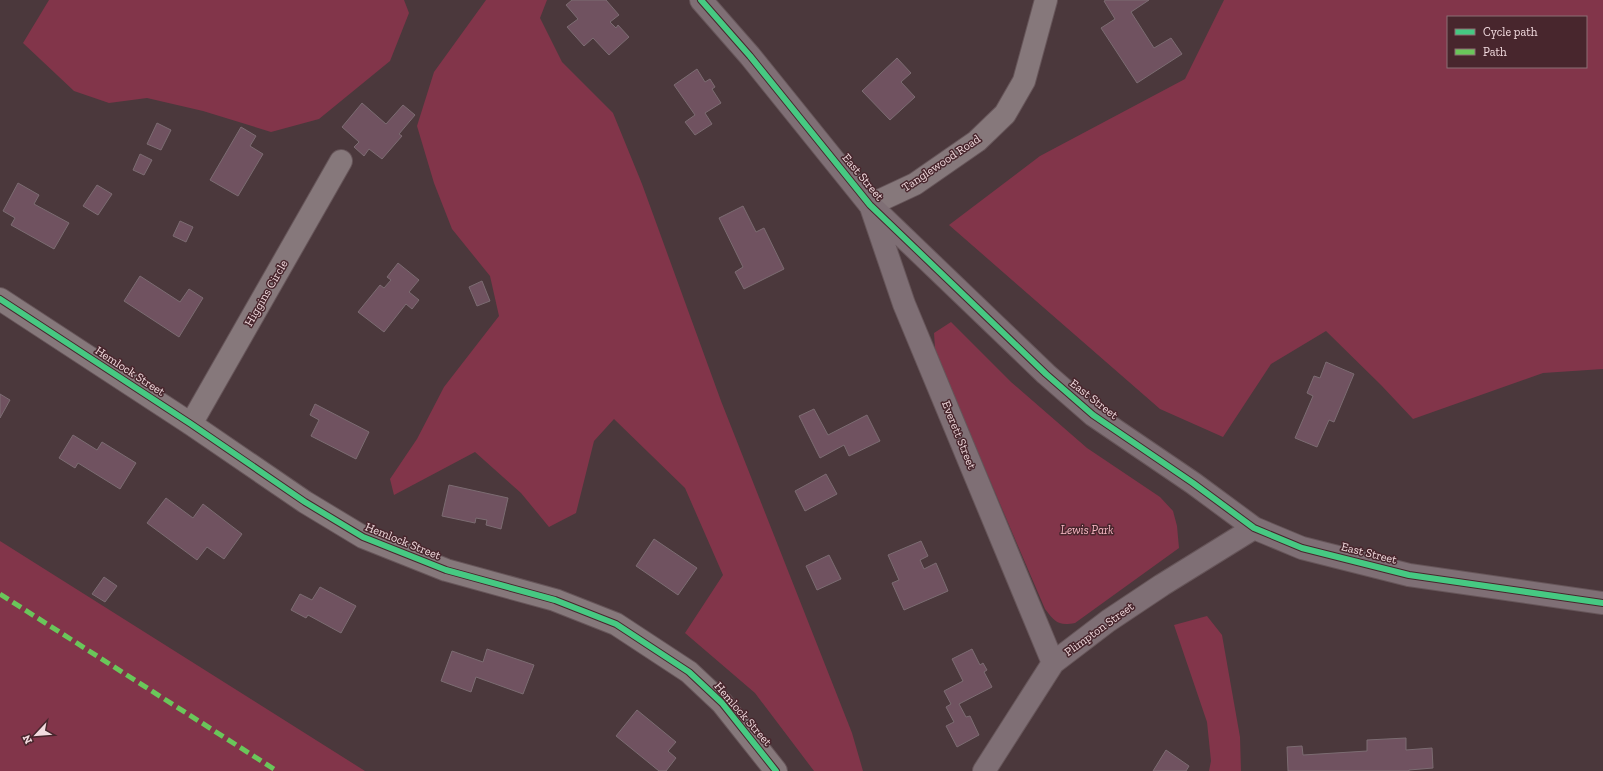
<svg xmlns="http://www.w3.org/2000/svg" width="1603" height="771" font-family="'Zilla Slab',serif">
  <rect width="100%" height="100%" fill="#4b383c"/>
  <path fill="#82354a" fill-rule="evenodd" d="M49,0H404L409,13L390,61L319,119L271,132L203,111L147,98L109,103L74,91L23,43Z
    M486,0H547L540,18L562,62L613,113L642,184L721,401L852,733L863,771H814L755,693L685,633L723,575L685,488L614,419L594,441L576,513L549,527L521,493L475,452L394,495L390,479L417,439L444,387L499,316L490,276L452,229L434,183L417,126L434,72Z
    M1224,0H1603V369L1543,373L1413,419L1381,385L1326,331L1271,364L1223,437L1160,409L949,225L1040,156L1185,79ZM1448,17H1586V67H1448Z
    M951,322L1011,382L1087,448L1160,497L1173,511L1177,526L1179,548L1075,623C1058,626 1055,622 1045,609L941,366L935,348L934,333Z
    M0,541L365,771H0Z
    M1207,616L1222,635L1240,737L1241,771H1209L1211,761L1207,722L1174,625Z"/>
  <path fill="#705260" stroke="#7c6c72" d="M572,0H606L619,15L610,22L616,28L618,25L629,37L609,55L593,38L584,46L567,27L578,19L566,5Z
    M1106,0H1149L1131,12L1154,48L1171,38L1182,54L1137,83L1101,28L1115,19L1104,1Z
    M897,58L911,73L901,82L915,97L890,120L862,91Z
    M697,69L705,82L710,79L715,87L712,89L721,103L705,113L712,124L695,135L685,122L695,115L674,85Z
    M362,103L386,124L403,105L415,115L399,134L402,136L382,159L369,149L364,156L354,147L359,142L342,127Z
    M157,123L171,130L161,150L147,144Z
    M241,127L256,136L250,146L263,154L238,196L210,180Z
    M140,154L152,160L144,175L133,170Z
    M18,183L39,195L34,204L69,223L54,249L11,225L15,218L3,211Z
    M97,185L112,194L98,215L83,206Z
    M743,206L756,232L764,228L784,269L744,289L735,272L743,267L719,218Z
    M180,221L193,227L186,242L173,236Z
    M398,263L419,280L409,292L419,300L412,309L406,304L384,332L358,312L380,285L384,288L391,280L387,277Z
    M140,276L180,302L189,289L203,298L179,337L124,301Z
    M482,281L490,301L477,306L469,287Z
    M1326,362L1354,374L1334,422L1329,420L1317,447L1295,438L1313,396L1307,393L1314,376L1320,378Z
    M0,394L10,400L0,418Z
    M315,404L369,432L356,459L311,436L319,420L310,415Z
    M814,409L828,435L867,415L880,441L849,456L844,445L820,458L799,416Z
    M73,435L97,450L102,442L136,463L120,489L78,463L75,468L59,458Z
    M826,474L837,494L805,511L795,491Z
    M449,485L508,498L501,529L486,525L487,520L476,518L475,523L442,516Z
    M166,498L193,518L203,504L242,534L224,559L207,547L197,560L147,523Z
    M654,539L697,568L678,595L636,566Z
    M921,541L928,556L920,560L924,569L936,563L948,591L904,610L892,583L899,580L888,555Z
    M829,555L841,579L817,590L806,566Z
    M104,577L117,586L105,602L92,594Z
    M320,587L356,606L341,633L308,615L306,618L291,610L300,594L312,600Z
    M487,649L534,665L523,694L476,677L471,692L441,681L452,651L483,662Z
    M972,649L980,665L983,663L987,670L984,672L992,687L959,704L966,717L970,716L979,735L957,747L946,726L954,722L946,707L951,704L944,691L963,681L952,659Z
    M637,710L676,742L668,751L676,758L666,771H659L616,736Z
    M1406,738V750L1432,748L1433,768L1409,770V771H1288L1287,747L1302,746L1303,755L1367,751V740Z
    M1166,750L1189,766L1186,771H1153Z"/>
  <g fill="none" stroke-linecap="round" stroke-linejoin="round">
    <g stroke="#665559" stroke-width="24">
      <path id="street" d="M870,205L915,184L977,141L1005,114L1024,81L1046,0
        M0,299L191,424L305,502L363,537L446,570L555,600L616,624L689,672L722,703L776,771
        M191,424L341,161"/>
    </g>
    <g stroke="#665559" stroke-width="24">
      <path id="secondary" d="M701,0L750,56L870,205L1046,374L1093,415L1193,483L1254,528L1302,548L1409,575L1603,603
        M872,210L904,304L1053,663
        M984,771L1053,663L1108,621L1162,585L1254,528"/>
    </g>
    <use href="#street" stroke="#86787b" stroke-width="22"/>
    <use href="#secondary" stroke="#7f6f75" stroke-width="22"/>
    <path stroke="#6ac65a" stroke-width="5" stroke-dasharray="10 5" stroke-linecap="butt" d="M0,594L277,771"/>
    <g stroke="#48262d" stroke-width="8">
      <path id="cycleway" d="M701,0L750,56L870,205L1046,374L1093,415L1193,483L1254,528L1302,548L1409,575L1603,603
        M0,299L191,424L305,502L363,537L446,570L555,600L616,624L689,672L722,703L776,771"/>
    </g>
    <use href="#cycleway" stroke="#46c982" stroke-width="6"/>
  </g>
  <g text-anchor="middle" dominant-baseline="central" stroke-width="3" stroke-linejoin="round" paint-order="stroke">
    <g font-size="12" fill="#f2dbdf" stroke="#48262d">
      <text transform="translate(941 163) rotate(-34)">Tanglewood Road</text>
      <text transform="translate(863 177) rotate(50)">East Street</text>
      <text transform="translate(266 293) rotate(-60)">Higgins Circle</text>
      <text transform="translate(130 371) rotate(33)">Hemlock Street</text>
      <text transform="translate(1094 399) rotate(38)">East Street</text>
      <text transform="translate(959 435) rotate(68)">Everett Street</text>
      <text transform="translate(403 541) rotate(22)">Hemlock Street</text>
      <text transform="translate(1369 553) rotate(14)">East Street</text>
      <text transform="translate(1099 629) rotate(-36)">Plimpton Street</text>
      <text transform="translate(743 714) rotate(49)">Hemlock Street</text>
    </g>
    <g font-size="12" font-style="italic" fill="#fabac6" stroke="#48262d">
      <text x="1087" y="530">Lewis Park</text>
    </g>
  </g>
  <rect x="1447" y="16" width="140" height="52" fill="#48262d" stroke="#8c6e74"/>
  <rect x="1455" y="29" width="20" height="6" fill="#46c982" stroke="#8c6e74"/>
  <text x="1483" y="36" font-size="12" fill="#f2dbdf">Cycle path</text>
  <rect x="1455" y="49" width="20" height="6" fill="#6ac65a" stroke="#8c6e74"/>
  <text x="1483" y="56" font-size="12" fill="#f2dbdf">Path</text>
  <g transform="translate(36 735) rotate(244)" stroke="#48262d" stroke-width="3" paint-order="stroke">
  <path d="M0-3L7 15L0 10L-7 15Z" fill="#f2dbdf"/>
  <text y="-6" font-size="11" font-weight="bold" text-anchor="middle" fill="#f2dbdf">N</text>
  </g>
</svg>
